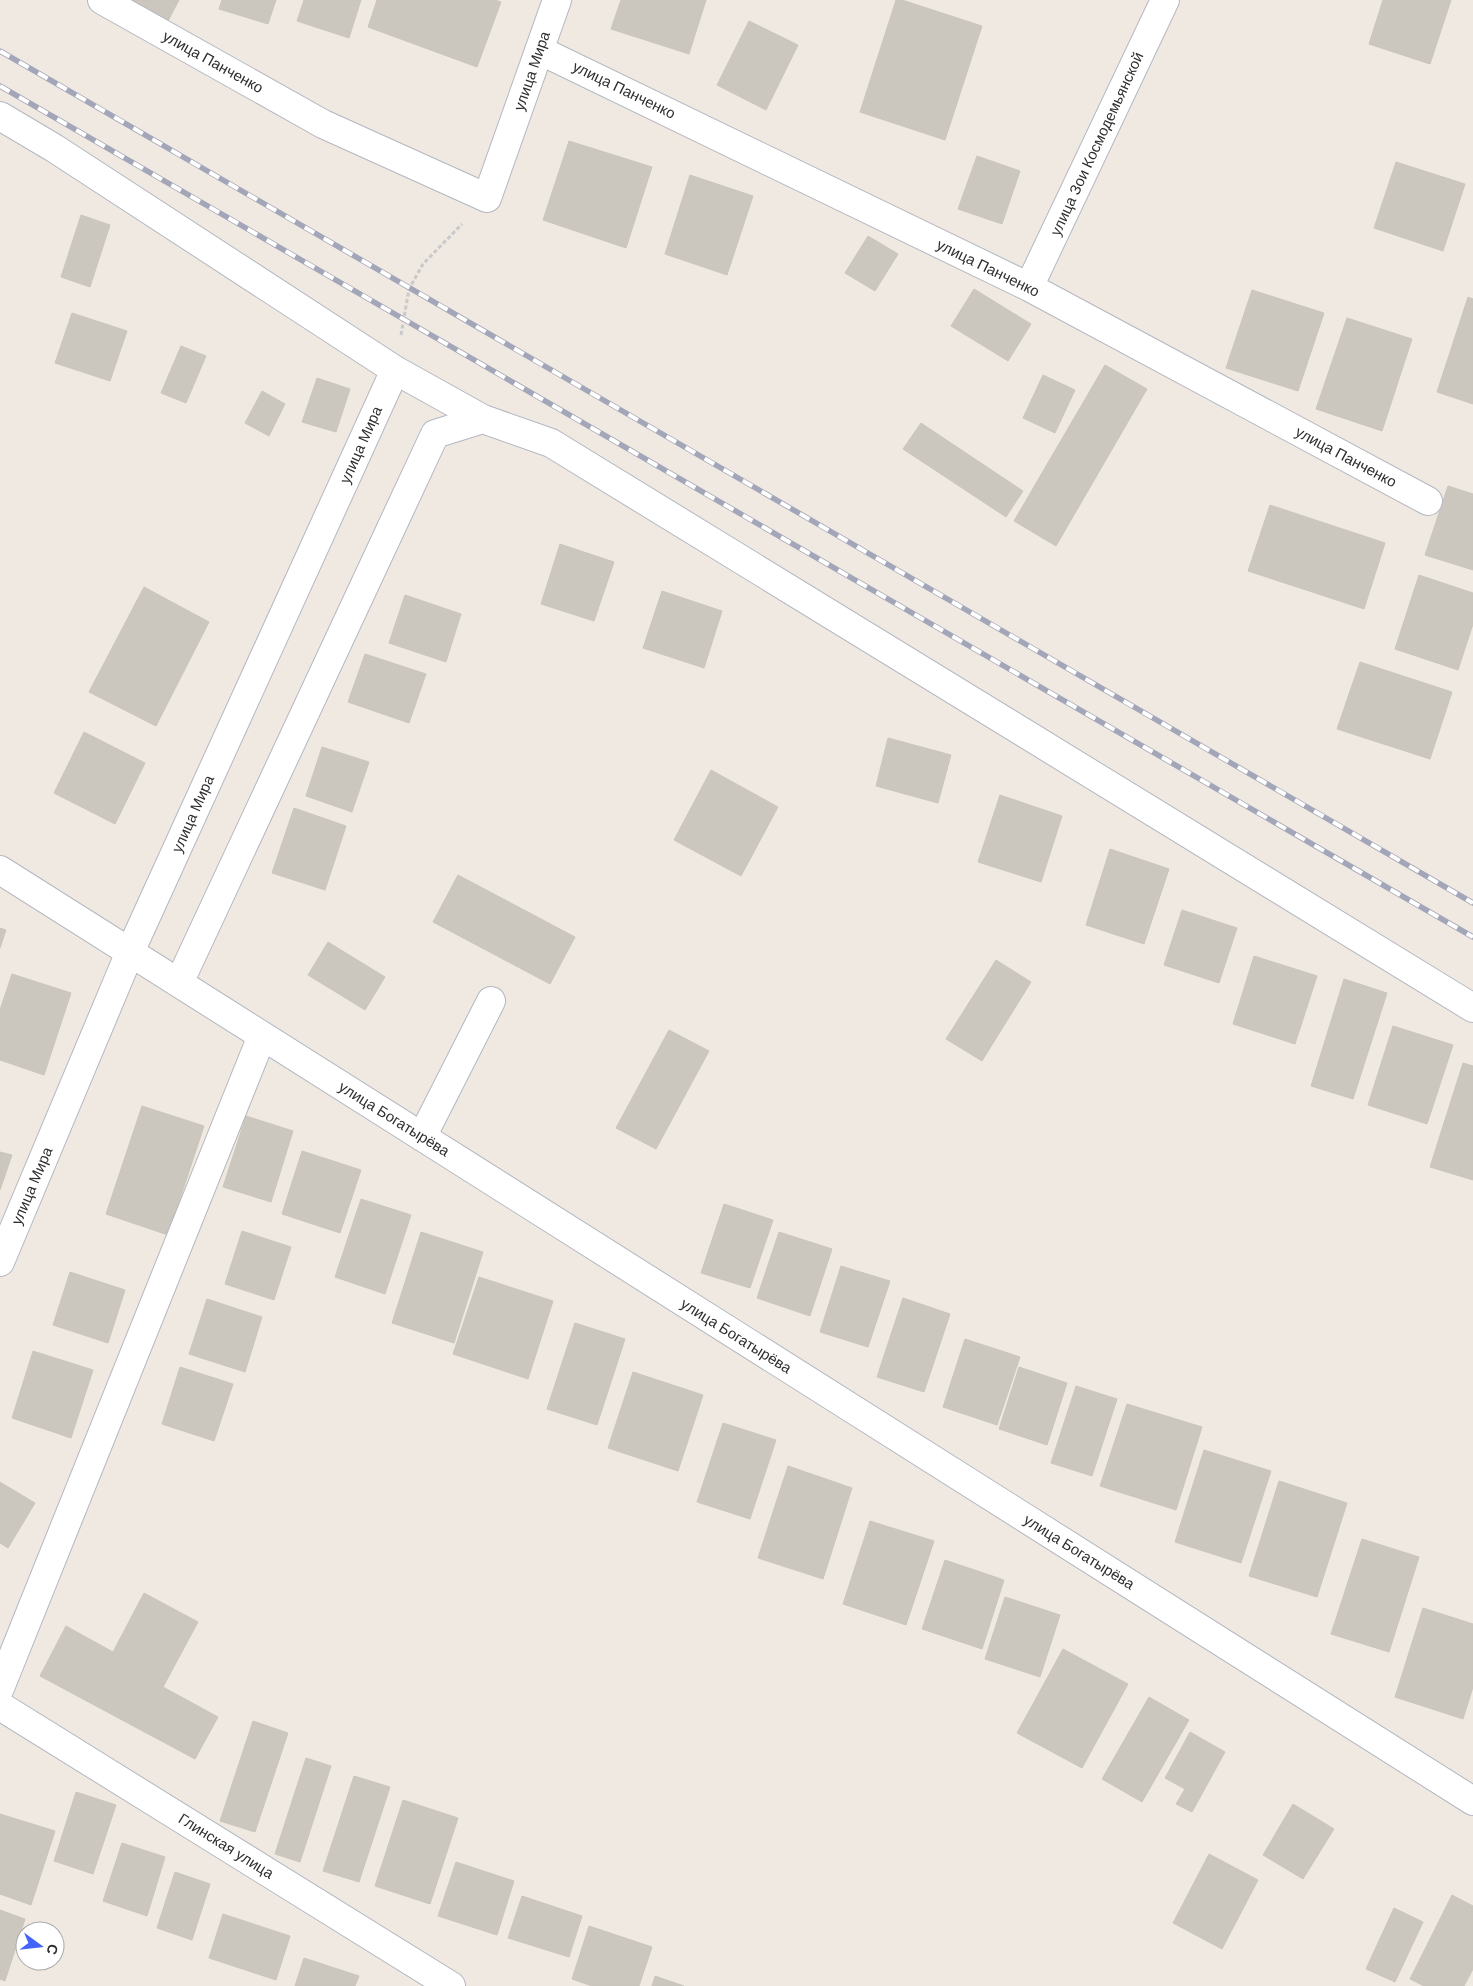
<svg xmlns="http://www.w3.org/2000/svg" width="1473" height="1986" font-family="'DM Sans',sans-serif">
  <rect width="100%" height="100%" fill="#efe9e1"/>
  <path fill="#cbc7bf" stroke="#cbc5ba" d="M129,0H179L168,21Z
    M222,0H276L268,24L219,9Z
    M304,0H361L349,38L297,21Z
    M377,0H495L501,2L477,67L368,27Z
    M621,0H706L689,54L611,29Z
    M896,0H902L982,26L945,140L860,112Z
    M1383,0H1451L1430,64L1369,44Z
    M749,21L798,45L766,110L717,85Z
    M569,141L652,167L626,248L543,220Z
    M977,156L1020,171L1002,224L958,209Z
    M1396,162L1465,184L1443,251L1374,228Z
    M690,175L753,196L727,275L665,254Z
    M81,215L110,225L90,287L61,277Z
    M868,236L898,254L875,291L845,273Z
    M974,289L1031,324L1008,361L951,326Z
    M1252,290L1324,313L1298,391L1226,368Z
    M1468,297L1473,299V404L1437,392Z
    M72,313L127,331L110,381L55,363Z
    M1347,318L1412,339L1382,431L1316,409Z
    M181,346L206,356L186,403L161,393Z
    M1105,365L1147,389L1056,546L1014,521Z
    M1043,375L1075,390L1055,433L1023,418Z
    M317,378L350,389L336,432L302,422Z
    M262,391L285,404L269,436L245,423Z
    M921,423L1023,491L1006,517L903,449Z
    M1448,486L1473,494V570L1425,555Z
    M1270,505L1385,543L1364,609L1248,571Z
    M560,544L614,562L594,621L541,604Z
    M1419,575L1473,593V624L1458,670L1395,649Z
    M144,587L209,622L156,726L89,692Z
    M662,591L722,611L704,668L643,648Z
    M405,595L461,614L446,662L389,643Z
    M365,654L426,674L409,723L348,702Z
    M1360,662L1452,692L1430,759L1337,729Z
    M84,732L145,763L115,824L54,793Z
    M888,738L951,755L938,803L876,786Z
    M322,747L369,762L352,812L306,796Z
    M711,770L778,807L741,876L674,840Z
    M1000,795L1062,816L1041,882L978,862Z
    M294,808L346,826L325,890L272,873Z
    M1110,849L1169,869L1144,944L1086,925Z
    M458,875L575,937L550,984L433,922Z
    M1182,910L1237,928L1219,983L1164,965Z
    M0,928L6,930L0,948Z
    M328,942L385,977L365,1010L308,975Z
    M1254,956L1317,976L1295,1044L1233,1024Z
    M996,960L1031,982L982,1061L946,1039Z
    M12,974L71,993L44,1075L0,1060V1010Z
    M1344,979L1387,993L1353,1099L1311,1086Z
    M1393,1026L1453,1045L1427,1124L1368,1105Z
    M669,1030L709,1051L656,1149L616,1128Z
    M1463,1063L1473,1066V1180L1430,1167Z
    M142,1106L204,1126L168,1235L106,1214Z
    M246,1116L293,1131L271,1202L223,1187Z
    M302,1151L361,1170L340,1233L282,1214Z
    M0,1152L12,1155L0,1190Z
    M361,1199L411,1215L385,1294L335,1277Z
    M724,1204L773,1220L750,1288L701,1273Z
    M242,1231L291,1247L274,1300L225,1284Z
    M421,1232L483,1252L454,1343L392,1323Z
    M779,1232L832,1249L810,1316L757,1298Z
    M841,1266L890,1281L868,1347L820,1332Z
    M70,1272L125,1290L108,1343L53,1325Z
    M479,1277L553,1301L528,1379L453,1354Z
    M903,1298L950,1314L924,1392L877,1377Z
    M207,1299L262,1317L245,1372L189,1354Z
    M575,1323L625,1339L597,1425L547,1409Z
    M965,1339L1020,1357L997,1425L943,1407Z
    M33,1351L93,1370L71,1438L12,1418Z
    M180,1367L233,1384L214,1441L162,1424Z
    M1019,1367L1067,1383L1047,1445L999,1429Z
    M633,1372L703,1395L678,1471L608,1448Z
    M1076,1386L1117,1399L1092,1476L1051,1463Z
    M1127,1404L1202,1427L1176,1510L1100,1486Z
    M723,1423L776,1440L750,1519L697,1502Z
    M1204,1450L1271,1471L1241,1563L1175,1542Z
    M788,1466L852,1488L823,1579L758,1558Z
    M1279,1481L1347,1503L1317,1597L1249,1576Z
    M0,1482L35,1503L8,1548L0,1543Z
    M870,1521L934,1541L906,1625L843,1604Z
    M1362,1539L1419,1557L1389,1652L1331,1634Z
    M945,1560L1004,1580L982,1649L922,1629Z
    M144,1593L198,1622L163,1687L218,1717L195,1759L40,1676L66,1626L113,1652Z
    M1005,1597L1060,1615L1040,1677L985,1659Z
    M1423,1608L1473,1624V1687L1463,1719L1395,1697Z
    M1063,1649L1128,1684L1082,1768L1017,1733Z
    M1149,1697L1189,1720L1142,1802L1102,1779Z
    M253,1721L288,1733L255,1832L220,1821Z
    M1190,1732L1225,1752L1192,1812L1176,1804L1185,1789L1165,1778Z
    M306,1758L331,1766L300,1862L275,1854Z
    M354,1776L390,1787L359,1882L323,1871Z
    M76,1792L116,1805L93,1874L54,1861Z
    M403,1800L458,1818L430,1904L375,1886Z
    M1293,1804L1334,1829L1303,1879L1263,1855Z
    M0,1814L55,1831L31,1905L0,1894Z
    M122,1843L165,1857L147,1916L103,1901Z
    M1209,1854L1258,1880L1222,1949L1173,1923Z
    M456,1862L514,1881L497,1935L438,1916Z
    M175,1872L210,1884L192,1940L157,1928Z
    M1452,1895L1473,1906V1969L1464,1986H1424L1410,1979Z
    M522,1896L582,1916L569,1957L508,1938Z
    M1394,1908L1423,1922L1395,1982L1366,1969Z
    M0,1910L25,1919L5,1981L0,1979Z
    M223,1914L290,1936L276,1980L209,1958Z
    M589,1926L652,1947L639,1986H592L572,1979Z
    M304,1958L359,1976L355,1986H295Z
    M655,1976L684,1986H652Z"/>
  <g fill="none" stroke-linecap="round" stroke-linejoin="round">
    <g stroke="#b4b7c1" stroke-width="30">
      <path id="minor" d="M102,0L323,124L487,198L557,0
        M539,50L1029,287L1428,501
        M0,116L54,148L395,370L483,419
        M1029,287L1165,0
        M0,870L1473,1801
        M179,983L435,434L483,419L551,443L1473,1008
        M422,1137L491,1001
        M0,1262L130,952L395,370
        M0,1688L262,1036
        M0,1706L451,1986"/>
    </g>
    <path stroke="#c9c9c9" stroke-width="3" stroke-dasharray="4 2.5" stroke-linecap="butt" d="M401,335L409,289L423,264L462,224"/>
    <use href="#minor" stroke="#fff" stroke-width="28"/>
    <g stroke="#a3a6b8" stroke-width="5.5">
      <path id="rail" d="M0,51L1473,903
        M0,86L1473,937"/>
    </g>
    <use href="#rail" stroke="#fff" stroke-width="4" stroke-dasharray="11" stroke-linecap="butt"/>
  </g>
  <g text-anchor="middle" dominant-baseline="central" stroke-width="4.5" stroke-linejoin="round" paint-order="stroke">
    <g font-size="15" fill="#2e2e2e" stroke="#fff">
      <text transform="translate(213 62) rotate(29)">улица Панченко</text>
      <text transform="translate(532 71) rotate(-71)">улица Мира</text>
      <text transform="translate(624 90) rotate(26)">улица Панченко</text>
      <text transform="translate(1097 144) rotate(-65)">улица Зои Космодемьянской</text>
      <text transform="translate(988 268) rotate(26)">улица Панченко</text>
      <text transform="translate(361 445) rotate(-66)">улица Мира</text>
      <text transform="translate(1346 457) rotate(28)">улица Панченко</text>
      <text transform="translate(193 814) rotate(-66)">улица Мира</text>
      <text transform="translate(394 1119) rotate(32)">улица Богатырёва</text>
      <text transform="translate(32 1186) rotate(-67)">улица Мира</text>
      <text transform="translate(736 1336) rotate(32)">улица Богатырёва</text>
      <text transform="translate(1079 1552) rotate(32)">улица Богатырёва</text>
      <text transform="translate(226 1846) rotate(32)">Глинская улица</text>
    </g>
  </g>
  <g transform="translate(40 1946) rotate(105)"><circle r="24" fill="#ffffff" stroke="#ababab"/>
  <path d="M0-4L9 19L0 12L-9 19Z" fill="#4264fb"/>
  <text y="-8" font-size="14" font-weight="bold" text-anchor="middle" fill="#2e2e2e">С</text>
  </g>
</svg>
